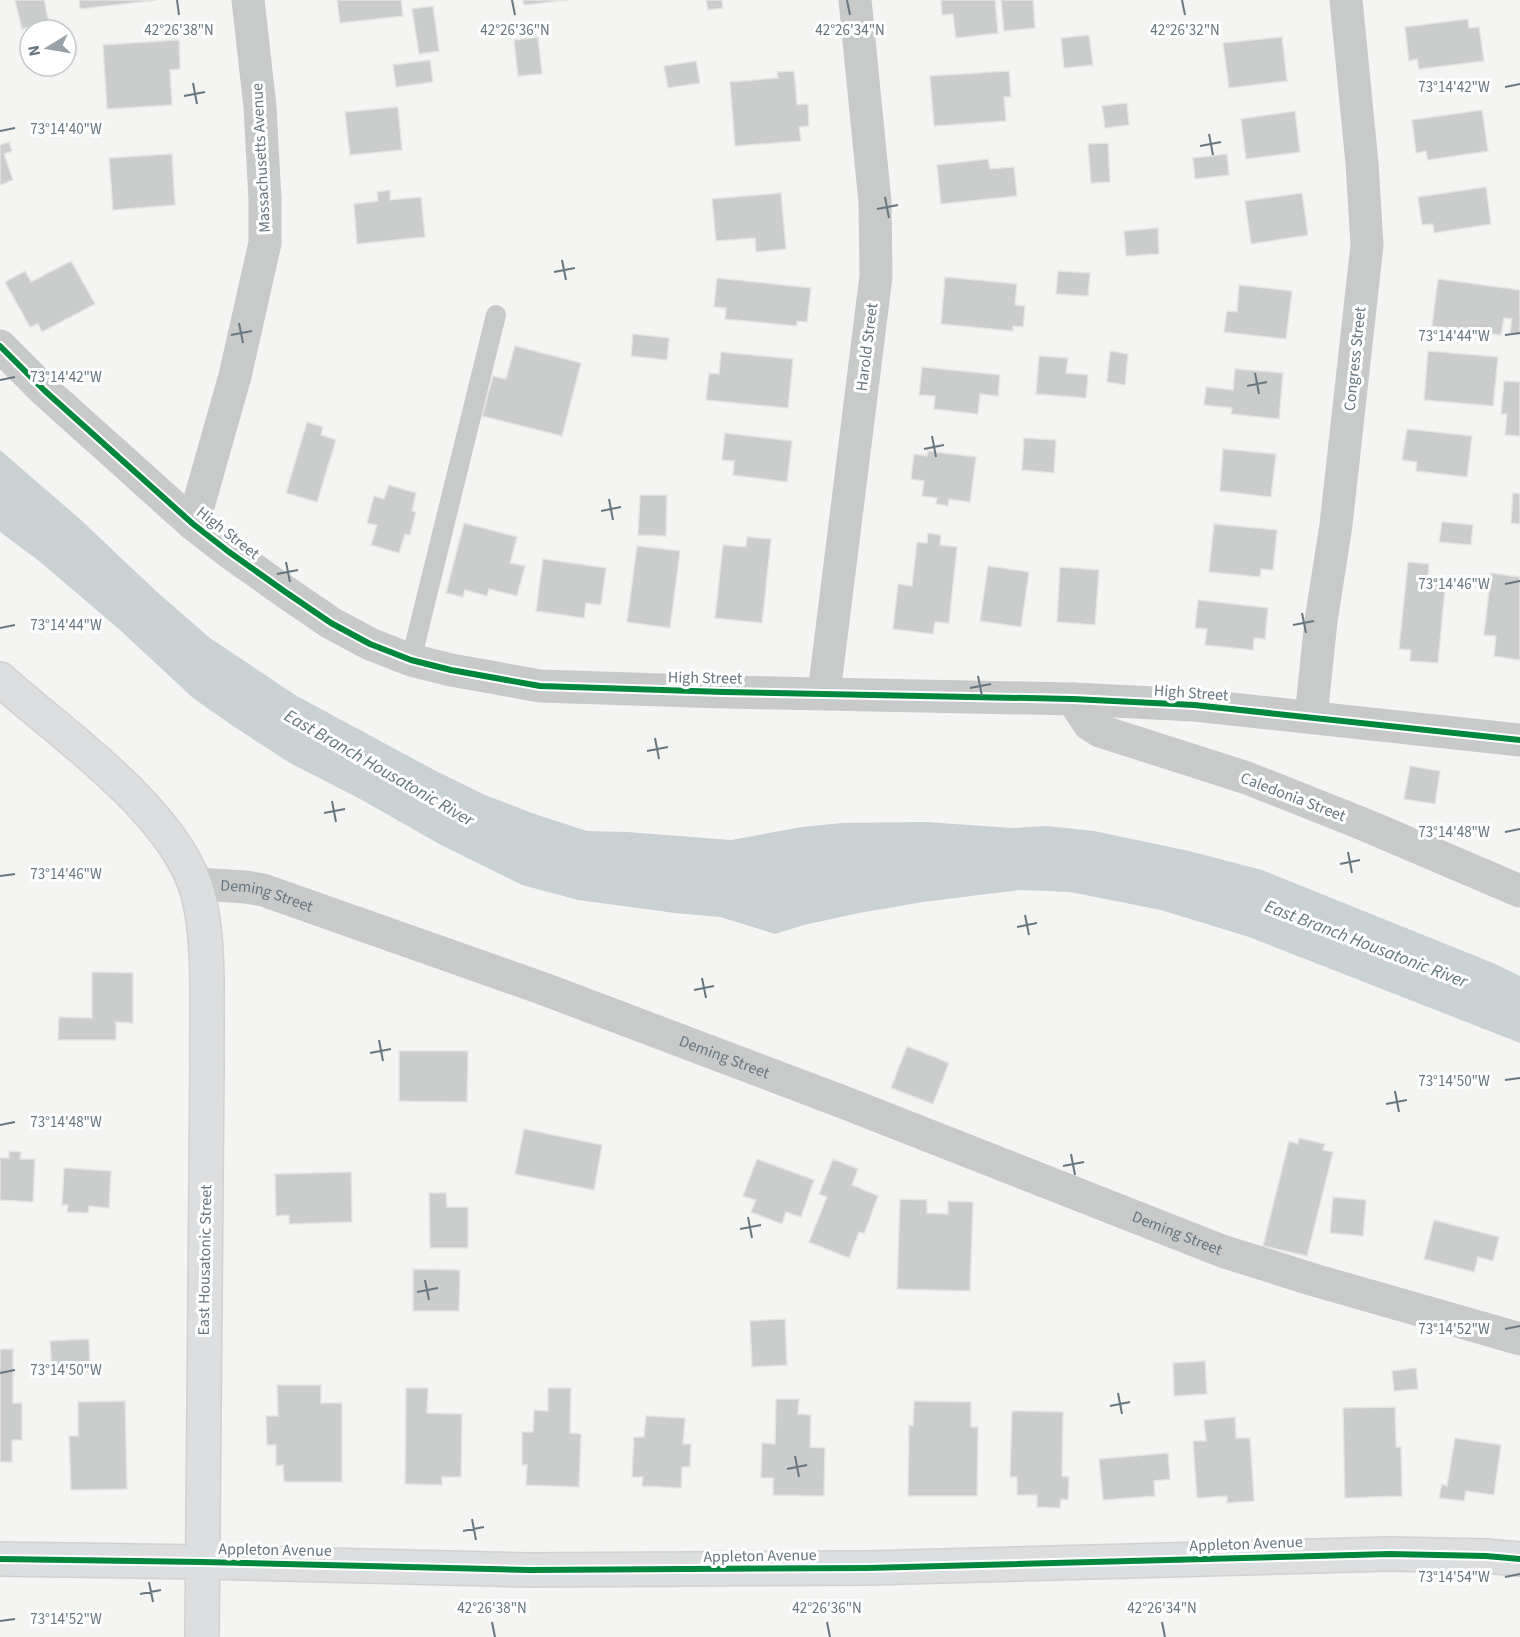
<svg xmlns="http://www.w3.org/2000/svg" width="1520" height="1637" font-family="'Source Sans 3',sans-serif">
  <rect width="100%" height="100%" fill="#f4f4f3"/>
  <path fill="#c9d1d3" d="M0,450L81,520L157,592L210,638L295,695L436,771L485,795L532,813L587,831L627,832L731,840L802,827L842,823L925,822L1013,828L1047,826L1094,831L1189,851L1262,870L1493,963L1520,976V1043L1249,937L1161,910L1070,892L1021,890L923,902L859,913L804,925L775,934L720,917L675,913L578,900L522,885L441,845L362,800L290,763L233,726L193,698L120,630L39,561L0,532Z"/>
  <path fill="#cbcccc" stroke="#e3e3e2" stroke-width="1.5" d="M15,0H44L49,23L22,29Z
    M79,0H157L80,9Z
    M337,0H401L403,16L340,23Z
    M523,0H568L524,5Z
    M706,0H722L723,8L708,10Z
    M941,0H995L998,33L956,38L953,14L942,15Z
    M1001,0H1033L1035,28L1004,31Z
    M433,6L439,51L419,54L412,9Z
    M1468,19L1469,28L1479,27L1484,61L1419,69L1417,59L1409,61L1405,27Z
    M1089,35L1093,65L1064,68L1061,38Z
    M538,37L542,74L518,76L514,40Z
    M1282,37L1287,81L1229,88L1223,43Z
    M179,40L180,69L170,70L172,105L107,109L103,45Z
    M430,60L433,82L396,87L393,65Z
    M696,61L700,83L668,88L664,66Z
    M794,71L797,105L808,104L809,126L799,127L801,141L735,146L730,82L778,78L777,72Z
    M1009,71L1011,97H1004L1006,121L934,126L930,76Z
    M1127,103L1129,125L1105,128L1102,106Z
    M398,107L402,150L350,155L345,112Z
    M1482,110L1488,151L1428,160L1426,151L1416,153L1412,120Z
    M1295,111L1300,152L1246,159L1241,119Z
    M9,142L12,151L4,154L13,180L0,185V145Z
    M1108,143L1110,182L1091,183L1088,144Z
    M172,154L175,205L113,210L109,158Z
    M1227,154L1229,175L1195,179L1193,158Z
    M988,159L990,169L1014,167L1017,196L941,204L937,165Z
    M1486,187L1491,224L1434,233L1433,224L1422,225L1418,197Z
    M390,190V200L421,197L425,237L357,244L354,204L378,201L377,192Z
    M781,193L786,249L756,252L755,238L716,241L712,199Z
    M1302,193L1308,235L1251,244L1245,201Z
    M1158,228L1159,254L1126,256L1124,231Z
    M71,261L95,304L42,332L38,324L30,327L5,282L25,271L31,282Z
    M1058,271L1090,273L1088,296L1056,294Z
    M945,277L1017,284L1015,305L1025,306L1023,327L1013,326V331L941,324Z
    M717,278L811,288L807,322L797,321V326L725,319L726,308L714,307Z
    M1438,279L1520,290V334L1510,333L1512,319L1504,318L1501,335L1432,326Z
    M1239,285L1292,291L1286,339L1224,332L1227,311L1237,312Z
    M633,334L669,338L667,360L631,356Z
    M515,346L581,363L562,436L482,416L493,376L506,379Z
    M1110,351L1128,354L1125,385L1107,382Z
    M1428,351L1498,357L1493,406L1424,400Z
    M721,352L793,359L788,408L706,400L709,373L719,374Z
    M1039,356L1068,358L1066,373L1088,375L1086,398L1036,394Z
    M922,367L1000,375L998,396L980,394L978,414L934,409L935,396L919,395Z
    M1235,369L1283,373L1279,419L1231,414L1232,408L1204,405L1206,387L1233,390Z
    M1504,381L1520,382V436L1505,435L1507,414H1501Z
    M307,422L323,427L321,435L336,440L317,502L286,493Z
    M1407,429L1472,436L1467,477L1416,471L1417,462L1402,460Z
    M725,433L792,441L787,482L733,475L734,461L722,460Z
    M1024,438L1056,440L1054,473L1022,470Z
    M1223,449L1276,454L1271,497L1220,491Z
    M928,451L976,457L970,502L949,499L948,506L936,504L937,498L922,496L924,481L911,479L914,454L927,456Z
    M389,485L416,493L412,511L416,512L410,535L405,534L399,553L371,545L377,525L367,523L374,496L384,499Z
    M1513,493L1520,494V524L1511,523Z
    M640,495H667L666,536L638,535Z
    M1442,522L1473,525L1471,545L1439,542Z
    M464,523L517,537L510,563L525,566L517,596L489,589L487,596L465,590L463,597L446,593Z
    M1214,524L1277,530L1273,570L1261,569L1260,577L1209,572Z
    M928,533L941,535L940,545L957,547L949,623L935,622L933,634L893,629L898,584L912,586L917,542L927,543Z
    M747,537L771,539L762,623L715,618L723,545L746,547Z
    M637,546L680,551L670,628L627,622Z
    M543,559L606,568L601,605L586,603L584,618L536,611Z
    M1408,562L1429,564L1428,576L1446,578L1438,663L1410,661L1411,650L1399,649Z
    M988,566L1029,572L1021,627L980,621Z
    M1060,567L1099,570L1095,625L1057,622Z
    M1491,573L1520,577V660L1494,656L1496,636L1484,635Z
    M1198,600L1268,608L1265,639L1254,638L1253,650L1205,645L1207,629L1195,628Z
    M1410,766L1440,771L1435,804L1404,799Z
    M92,972L133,973V1023L116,1022V1040H58L59,1017L92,1018Z
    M907,1046L949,1063L933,1104L891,1088Z
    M399,1051H468L467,1102L399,1101Z
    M524,1129L602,1145L594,1190L515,1174Z
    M1299,1138L1325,1144L1323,1150L1333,1152L1307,1256L1263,1246L1289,1141L1298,1144Z
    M9,1151L21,1152L20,1159H35L33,1202L0,1200V1158H9Z
    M757,1159L814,1180L801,1217L786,1212L782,1224L751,1212L756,1200L743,1196Z
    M833,1159L858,1169L852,1185L878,1196L864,1234L859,1232L849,1258L809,1242L827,1197L819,1194Z
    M64,1168L111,1171L109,1208L89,1206L88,1213L67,1212L68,1205H62Z
    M351,1172L352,1222L289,1224V1215L276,1216L275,1174Z
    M429,1193H446L447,1207H468V1248H430Z
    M1333,1197L1366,1200L1363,1236L1330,1233Z
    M900,1199L927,1200V1213L948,1214V1201L973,1202L970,1291L897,1289Z
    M1434,1220L1499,1237L1493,1261L1478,1257L1474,1272L1424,1259Z
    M413,1269L460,1270L459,1311H413Z
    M785,1319L787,1365L752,1367L750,1321Z
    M89,1339L90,1372L52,1373L50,1341Z
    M0,1349H13V1403H22V1440H12V1462H0Z
    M1205,1361L1207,1394L1174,1396L1173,1363Z
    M1416,1368L1418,1389L1394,1391L1392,1371Z
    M277,1385H321V1403H342V1482H284L283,1465L276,1466V1445H267L266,1416H278Z
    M406,1388H428L427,1413L462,1414L461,1477H442V1485L405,1484Z
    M548,1388H571L570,1433L581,1434L579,1487L526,1485L527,1465H522V1432H533L534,1410L548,1411Z
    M776,1399H799L798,1414L811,1415L810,1447L825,1448L824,1496L773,1495V1478H761L762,1443L775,1444Z
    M125,1401L127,1489L71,1490L69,1436H78V1402Z
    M914,1401L971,1402V1427H978L977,1496H908L909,1425L913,1426Z
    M1395,1407L1396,1447H1401L1402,1496L1345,1498L1343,1408Z
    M1012,1411L1063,1412L1062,1476L1069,1477L1068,1500L1061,1499L1060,1508L1037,1507V1495H1017V1477H1010Z
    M646,1416L685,1418L683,1444H691L690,1467H682L681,1488L642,1486L643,1477H632L634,1437H644Z
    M1235,1417L1236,1438H1250L1254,1501L1227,1503V1496L1197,1498L1193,1441H1206L1204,1420Z
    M1455,1438L1501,1445L1494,1495L1466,1491L1464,1501L1439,1498L1442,1484L1447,1486Z
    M1168,1453L1170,1479L1154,1481L1155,1496L1103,1500L1099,1459Z"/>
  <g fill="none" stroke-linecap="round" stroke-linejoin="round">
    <g stroke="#d1d1d1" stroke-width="36">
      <path id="secondary" d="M0,679C62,735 175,811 198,894C211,944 206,1013 207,1066L202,1637
        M0,1559L202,1562L529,1570L867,1568L1389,1554L1486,1556L1520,1559"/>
    </g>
    <path stroke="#c8caca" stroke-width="20" d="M411,660L496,315"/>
    <g stroke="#c8caca" stroke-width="33">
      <path d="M0,346L45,391L193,524L229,552L284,591L331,623L370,644L411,660L451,670L540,686L724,692L1073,699L1194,705L1520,740"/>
      <path d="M193,524L235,376L265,243V200L260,107L248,0"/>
      <path d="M824,693L876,276L875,202L855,0"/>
      <path d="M1073,699L1089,724L1100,731L1247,778L1363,824L1520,891"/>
      <path d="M1311,717L1321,621L1336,525L1367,245L1362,163L1346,0"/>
      <path id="s1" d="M194,884L246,887L263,890L544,989L843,1102L1222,1251L1314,1280L1520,1339"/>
    </g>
    <use href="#secondary" stroke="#dddedf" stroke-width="33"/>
    <g stroke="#fff" stroke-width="10">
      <path id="cycleway" d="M0,346L45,391L193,524L229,552L284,591L331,623L370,644L411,660L451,670L540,686L724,692L1073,699L1194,705L1520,740
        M0,1559L202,1562L529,1570L867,1568L1389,1554L1486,1556L1520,1559"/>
    </g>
    <use href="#cycleway" stroke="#00873e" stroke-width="6"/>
  </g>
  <path fill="none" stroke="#67767f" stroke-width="2" d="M177,0L179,15M512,0L515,15M847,0L850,15M1182,0L1185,15M193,83L197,104M1505,87L1520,84M184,96L205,92M0,131L15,128M1209,134L1213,155M1200,146L1221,142M885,197L889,218M877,209L898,205M562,260L566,280M554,272L575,268M239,323L243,343M231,335L252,331M1505,335L1520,333M1255,373L1259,394M0,380L15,377M1247,386L1267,382M932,436L936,457M924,449L944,445M609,499L613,520M601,511L621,507M286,562L290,582M277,574L298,570M1505,584L1520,581M1302,613L1306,633M1293,625L1314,621M0,628L15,625M978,676L982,696M970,688L991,684M655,738L659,759M647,751L668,747M332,801L336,822M324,813L345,809M1505,832L1520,829M1348,852L1352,873M1340,864L1360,860M0,876L15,874M1025,915L1029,935M1017,927L1037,923M702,978L706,998M694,990L714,986M379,1040L383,1061M370,1053L391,1049M1505,1080L1520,1078M1395,1091L1399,1112M1386,1104L1407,1100M0,1125L15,1122M1071,1154L1075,1175M1063,1166L1084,1162M748,1217L752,1238M740,1229L761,1225M425,1280L429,1300M417,1292L438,1288M1505,1329L1520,1326M0,1373L15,1370M1118,1393L1122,1414M1110,1406L1130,1402M795,1456L799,1477M787,1469L807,1465M472,1519L476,1540M463,1531L484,1527M1505,1577L1520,1574M149,1582L153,1602M140,1594L161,1590M0,1621L15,1619M492,1622L495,1637M827,1622L830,1637M1162,1622L1165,1637"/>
  <g text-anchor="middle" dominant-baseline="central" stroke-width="6" stroke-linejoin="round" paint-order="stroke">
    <g font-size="16" fill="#67767f" stroke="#fff">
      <text transform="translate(261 158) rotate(-93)">Massachusetts Avenue</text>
      <text transform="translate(867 347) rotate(-83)">Harold Street</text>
      <text transform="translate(1355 359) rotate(-84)">Congress Street</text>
      <text transform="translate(228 533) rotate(38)">High Street</text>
      <text transform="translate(705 678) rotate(1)">High Street</text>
      <text transform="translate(1191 693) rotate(4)">High Street</text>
      <text transform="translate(1293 797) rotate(21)">Caledonia Street</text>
      <text stroke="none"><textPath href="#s1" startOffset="74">Deming Street</textPath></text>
      <text stroke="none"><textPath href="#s1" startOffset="560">Deming Street</textPath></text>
      <text stroke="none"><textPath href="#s1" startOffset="1046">Deming Street</textPath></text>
      <text transform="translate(205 1260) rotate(-89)">East Housatonic Street</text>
      <text transform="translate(1246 1544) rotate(-2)">Appleton Avenue</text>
      <text transform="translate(275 1550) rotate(1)">Appleton Avenue</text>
      <text transform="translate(760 1556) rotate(-1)">Appleton Avenue</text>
    </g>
    <g font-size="18" font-style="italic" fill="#63777c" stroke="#fff">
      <text transform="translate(379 768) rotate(30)">East Branch Housatonic River</text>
      <text transform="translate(1366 944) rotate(21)">East Branch Housatonic River</text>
    </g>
  </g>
  <g font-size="15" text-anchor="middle" fill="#67767f" stroke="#fff" stroke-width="6" stroke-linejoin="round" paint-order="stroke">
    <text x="179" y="35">42°26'38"N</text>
    <text x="515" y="35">42°26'36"N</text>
    <text x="850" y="35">42°26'34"N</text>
    <text x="1185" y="35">42°26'32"N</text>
    <text x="1454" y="92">73°14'42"W</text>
    <text x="66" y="134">73°14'40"W</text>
    <text x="1454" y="341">73°14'44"W</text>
    <text x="66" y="382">73°14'42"W</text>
    <text x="1454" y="589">73°14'46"W</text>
    <text x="66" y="630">73°14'44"W</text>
    <text x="1454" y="837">73°14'48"W</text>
    <text x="66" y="879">73°14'46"W</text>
    <text x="1454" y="1086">73°14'50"W</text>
    <text x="66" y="1127">73°14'48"W</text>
    <text x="1454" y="1334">73°14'52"W</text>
    <text x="66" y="1375">73°14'50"W</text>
    <text x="1454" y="1582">73°14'54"W</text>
    <text x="492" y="1613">42°26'38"N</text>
    <text x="827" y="1613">42°26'36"N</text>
    <text x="1162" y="1613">42°26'34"N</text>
    <text x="66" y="1624">73°14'52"W</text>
  </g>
  <g transform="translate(48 48) rotate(259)"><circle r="28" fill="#ffffff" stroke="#c2c8cc" stroke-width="1.5"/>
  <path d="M0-4.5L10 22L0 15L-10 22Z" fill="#98a2a8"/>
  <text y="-9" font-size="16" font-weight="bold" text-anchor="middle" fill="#67767f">N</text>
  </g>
</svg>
